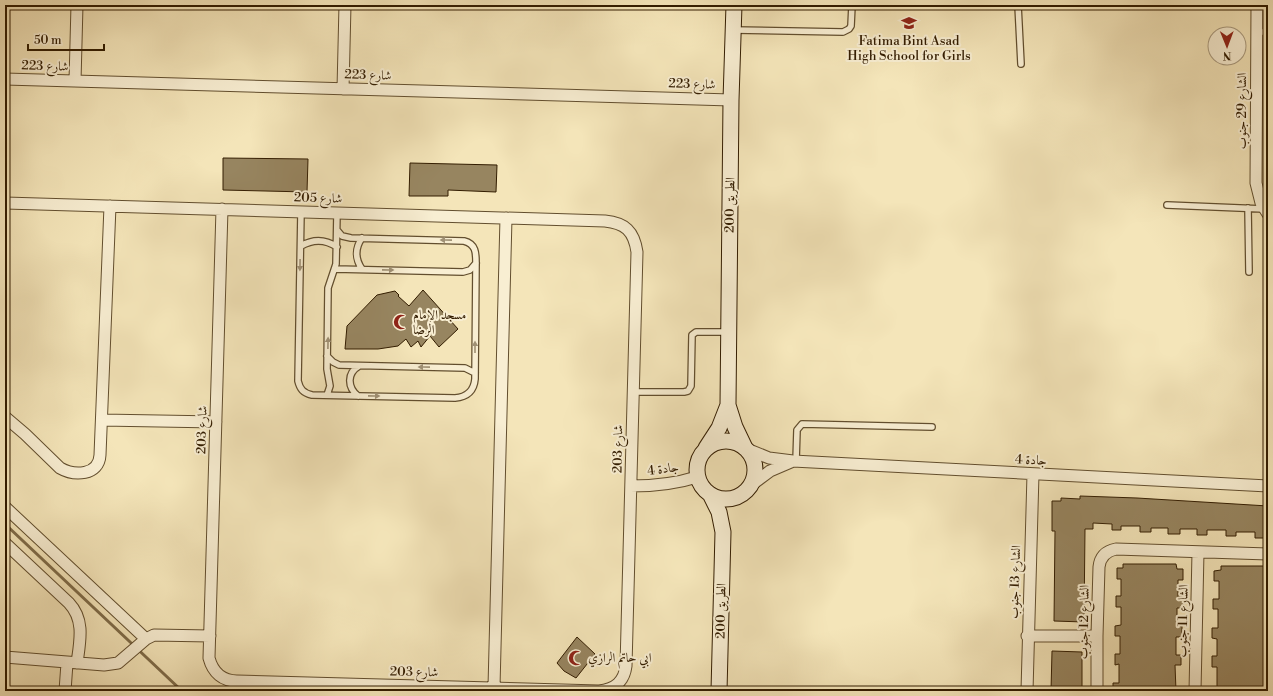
<svg xmlns="http://www.w3.org/2000/svg" width="1273" height="696" font-family="'Libre Bodoni',Amiri,serif">
  <rect width="100%" height="100%" fill="#f4e5b9"/>
  <filter id="stains"><feTurbulence type="fractalNoise" baseFrequency=".005" numOctaves="4"/><feColorMatrix values="0 0 0 0 .2 0 0 0 0 .09 0 0 0 0 .02 0 0 0 .5 -.17"/></filter>
  <radialGradient id="worn" r=".72"><stop offset=".6" stop-color="#630" stop-opacity="0"/><stop offset="1" stop-color="#630" stop-opacity=".3"/></radialGradient>
  <g fill="none" stroke-linecap="round" stroke-linejoin="round">
    <path stroke="#7f6c49" stroke-width="3" d="M5,524L182,691"/>
  </g>
  <path fill="#978560" stroke="#321c00" d="M223,158L308,159L307,192L223,190Z
    M410,163L497,165L496,192L448,190V196H409Z
    M423,290L458,329L439,347L430,336L421,347L418,341L411,347L406,339L398,346L378,349H345L347,326L377,295L395,291L399,295L398,296L409,306Z
    M1080,496L1137,498L1268,506V517H1265V538H1255V532H1236V536H1226V530H1207V535H1197V529H1180V534H1168V528H1151V532H1140V526H1121V530H1112V524L1093,523V529H1085L1084,622L1054,621L1055,531H1052V501H1061V498L1080,499Z
    M1123,564H1176L1177,569H1183V580H1178V597H1183V608H1177V626H1182V637H1176V655H1181V665H1175L1176,691H1113V683H1119V664L1115,665V654H1120V636H1115V626L1121,625V607H1116V596H1121V579H1117V568H1123Z
    M1221,566H1268V691H1217V667H1212V656H1217V639L1212,638V628H1218V609H1213V599H1219V581H1214V571L1221,570Z
    M577,637L595,654L576,678L564,671L557,663Z
    M1052,651L1082,652V691H1051Z"/>
  <g fill="none" stroke-linecap="round" stroke-linejoin="round">
    <g stroke="#624e2e" stroke-width="8">
      <path id="service" d="M1018,5L1021,64
        M1257,8H1268
        M734,30L843,32L849,29L851,26L852,5
        M1257,32H1268
        M1167,205L1264,209
        M1248,208L1249,272
        M301,212L298,381C300,389 303,393 312,395L455,398C467,397 474,391 475,379L476,263C476,253 476,244 464,241L351,238L342,236L337,230
        M301,246C313,239 325,239 337,247
        M335,269L463,272L470,270L476,263
        M362,269C355,259 355,248 362,238
        M327,356L333,362L339,365L465,368L475,373
        M633,392H684L688,391L691,386L692,335L696,332H728
        M327,395L330,386L327,369L328,288L336,264L337,213
        M358,396C347,387 347,373 359,366
        M796,461L797,430L802,424L932,427"/>
    </g>
    <g stroke="#624e2e" stroke-width="13">
      <path id="minor" d="M1257,5L1256,183L1261,203L1268,214
        M5,79L731,100
        M75,81L77,5
        M343,89L345,5
        M5,203C116,206 227,210 337,213L605,221C625,223 634,231 637,252L626,666C624,682 615,689 599,691L237,681C223,681 213,673 209,658L222,209
        M5,417L25,434L60,468C74,476 99,476 100,455L110,206
        M102,420L216,422
        M747,449L769,458L793,461L1268,486
        M631,486C654,486 675,484 697,477
        M750,486L770,471L791,462
        M5,507L146,639
        M5,543L69,603C85,620 80,641 77,663
        M1027,636H1097
        M5,657L104,665L118,663L146,639L154,635L210,636
        M494,687L506,218
        M65,691L67,663
        M1027,691L1033,474
        M1097,691V636L1099,567C1100,557 1106,551 1116,549L1268,554
        M1195,691L1198,552"/>
    </g>
    <g stroke="#321c00" stroke-width="17">
      <path id="secondary" d="M734,5L731,100L728,405L735,427L745,448
        M697 470a29 29 0 1 1 58 0a29 29 0 1 1-58 0Z
        M706,448L719,428L728,405
        M710,494L719,512L723,532L719,691"/>
    </g>
    <use href="#service" stroke="#f8eed2" stroke-width="5.5"/>
    <use href="#minor" stroke="#f8eed2" stroke-width="11"/>
    <use href="#secondary" stroke="#f8eed2" stroke-width="15"/>
  </g>
  <defs><path id="oneway-solid" d="M-6-.8H1V-3.2L6.5 0L1 3.2V.8H-6Z"/></defs>
  <g fill="#9f9074">
    <use href="#oneway-solid" transform="translate(446 240) rotate(-179)"/>
    <use href="#oneway-solid" transform="translate(300 265) rotate(91)"/>
    <use href="#oneway-solid" transform="translate(388 270) rotate(1)"/>
    <use href="#oneway-solid" transform="translate(328 343) rotate(-89)"/>
    <use href="#oneway-solid" transform="translate(475 347) rotate(-90)"/>
    <use href="#oneway-solid" transform="translate(424 367) rotate(-179)"/>
    <use href="#oneway-solid" transform="translate(374 396) rotate(1)"/>
  </g>
  <defs>
    <g id="university-bare" transform="scale(1.2)"><path d="M0-5L7-2L0 1L-7-2ZM-4 1L0 2.5L4 1V4Q0 6-4 4Z" fill="#8f2418" stroke="#f8eed2" stroke-width="2.5" paint-order="stroke"/></g>
    <g id="mosque-bare" transform="scale(1.2)"><path d="M3.5-4.9A6 6 0 1 0 3.5 4.9A5 5 0 1 1 3.5-4.9Z" fill="#8f2418" stroke="#f8eed2" stroke-width="2.5" paint-order="stroke"/></g>
  </defs>
  <g fill-rule="evenodd">
    <use href="#university-bare" x="909" y="23"/>
    <use href="#mosque-bare" x="401" y="322"/>
    <use href="#mosque-bare" x="576" y="658"/>
  </g>
  <g text-anchor="middle" dominant-baseline="central" stroke-width="4" stroke-linejoin="round" paint-order="stroke">
    <g font-size="13" fill="#321c00" stroke="#f8eed2" text-anchor="start">
      <text x="909" y="41" text-anchor="middle">Fatima Bint Asad<tspan x="909" dy="15">High School for Girls</tspan></text>
      <text x="413" y="315">مسجد الإمام<tspan x="413" dy="15">الرضا</tspan></text>
      <text x="588" y="658">ابي حاتم الرازي</text>
    </g>
    <g font-size="13" fill="#321c00" stroke="#f8eed2">
      <text transform="translate(45 66) rotate(2)">شارع 223</text>
      <text transform="translate(368 75) rotate(2)">شارع 223</text>
      <text transform="translate(692 84) rotate(2)">شارع 223</text>
      <text transform="translate(1242 111) rotate(-90)">الشارع 29 جنوب</text>
      <text transform="translate(318 198) rotate(2)">شارع 205</text>
      <text transform="translate(730 205) rotate(-89)">الطريق 200</text>
      <text transform="translate(202 430) rotate(-88)">شارع 203</text>
      <text transform="translate(618 449) rotate(-89)">شارع 203</text>
      <text transform="translate(1031 460) rotate(3)">جادة 4</text>
      <text transform="translate(663 469) rotate(-7)">جادة 4</text>
      <text transform="translate(1015 582) rotate(-88)">الشارع 13 جنوب</text>
      <text transform="translate(721 611) rotate(-89)">الطريق 200</text>
      <text transform="translate(1183 621) rotate(-89)">الشارع 11 جنوب</text>
      <text transform="translate(1084 622) rotate(-89)">الشارع 12 جنوب</text>
      <text transform="translate(414 672) rotate(1)">شارع 203</text>
    </g>
  </g>
  <rect width="1273" height="696" fill="none" stroke="#f4e5b9" stroke-width="20"/>
  <rect x="6" y="6" width="1261" height="684" fill="none" stroke="#321c00" stroke-width="2"/>
  <rect x="10" y="10" width="1253" height="676" fill="none" stroke="#321c00"/>
  <g transform="translate(1227 46) rotate(179)"><circle r="19" fill="#f8eed2" stroke="#a99a7e"/>
  <path d="M0-3L7 15L0 10L-7 15Z" fill="#8f2418"/>
  <text y="-6" font-size="11" font-weight="bold" text-anchor="middle" fill="#321c00">N</text>
  </g>
  <path d="M28 44v6h76v-6" fill="none" stroke="#321c00" stroke-width="2"/>
  <text x="34" y="44" font-size="12" fill="#321c00" stroke="#f8eed2" stroke-width="3" paint-order="stroke">50 m</text>
  <rect width="100%" height="100%" filter="url(#stains)"/>
  <rect width="100%" height="100%" fill="url(#worn)"/>
</svg>
